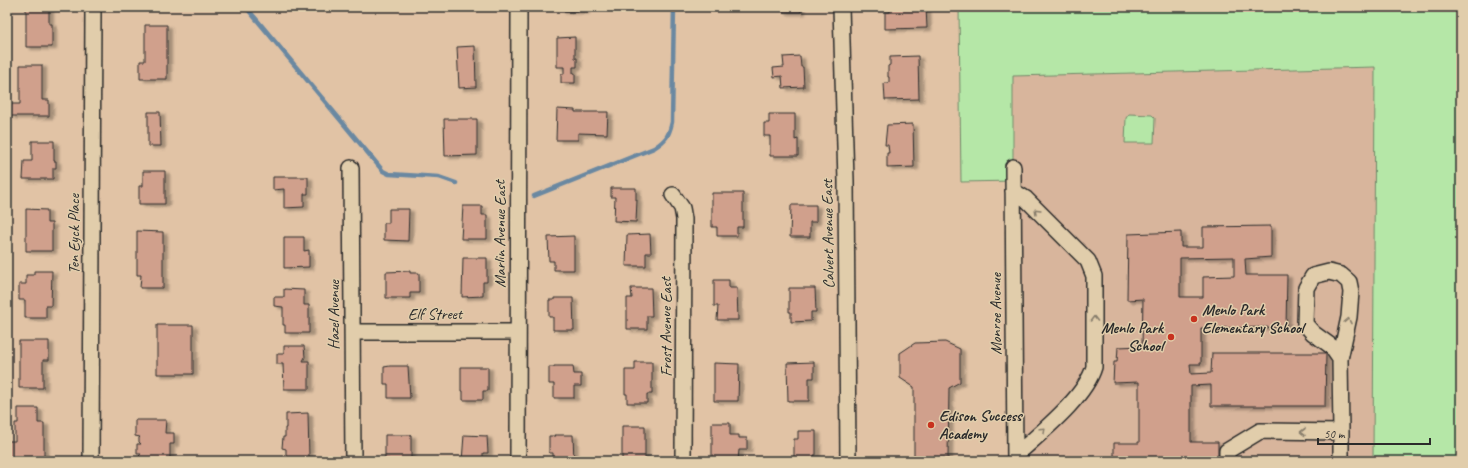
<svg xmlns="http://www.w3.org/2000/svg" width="1468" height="468" font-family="Caveat,sans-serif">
  <defs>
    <filter id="shadow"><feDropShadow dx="4.5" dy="2.5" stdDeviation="1" flood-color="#0004"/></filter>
  </defs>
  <rect width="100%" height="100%" fill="#e1c3a5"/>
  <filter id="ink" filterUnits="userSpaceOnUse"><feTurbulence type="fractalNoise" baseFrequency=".025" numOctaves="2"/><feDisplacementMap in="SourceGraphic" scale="8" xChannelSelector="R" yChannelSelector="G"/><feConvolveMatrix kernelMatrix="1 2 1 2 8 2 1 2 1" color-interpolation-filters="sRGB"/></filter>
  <g filter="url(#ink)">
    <path fill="#d8b59c" d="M1375,67L1373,461H1015L1013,76Z"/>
    <path fill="#b5e7a7" stroke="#708969" d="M959,7H1461V461H1373L1375,67L1013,76V181L961,182Z
      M1129,114L1152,115L1155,118L1154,143H1125L1126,118Z"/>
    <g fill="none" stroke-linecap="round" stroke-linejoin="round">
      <path stroke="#6a88a1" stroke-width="4.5" d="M246,7L383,171L389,174L439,177L456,183
        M534,196L654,148C666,140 669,136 672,122L674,7"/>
    </g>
    <path fill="#d0a08c" stroke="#2b2b2b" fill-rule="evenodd" filter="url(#shadow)" d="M560,7H585V11H561Z
      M782,7H800L801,12H783Z
      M890,7H926L927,28L885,29V12H890Z
      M26,8H49V24H52V47H26Z
      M145,25H167V79H140V61H145Z
      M575,37V58H577V67H573V73H575V83H561V74H564V67H557V38Z
      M475,46L476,87L459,88L457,47Z
      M800,56L801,67H803L804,87L783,88L782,76L774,77L773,68L784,67L783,57Z
      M918,56L919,99L885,100L884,83H889V77H888V66L890,65V57Z
      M20,65H42V100H49V116H10V104H20Z
      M557,109L575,110V112H608L607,134L578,133V140H556Z
      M148,112H160L161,146H148Z
      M769,114H795V140L798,139V156H770V136H764V123H769Z
      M444,119H477V155L445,156Z
      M913,124L914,167L887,168V153H889L888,145H885L887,125Z
      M32,141H54V161H56V168H53V179H23L24,161H32Z
      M143,171H165V204H139V186H143Z
      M273,177H308V194H304V207L284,208V189L273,190Z
      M611,188H636V200H637L636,222L614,221L615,197H611Z
      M712,193H743V227H737V236H717V227H712Z
      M791,205H816V222H810V237H790Z
      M463,206H482V215H487V239H461Z
      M26,209L47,210V223H52V251H26Z
      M389,209H409L408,241L384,240V223H389Z
      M1271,226V257L1245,259L1246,275H1287L1286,327L1201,328V364H1190L1191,374L1211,373L1212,353H1326L1325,406H1211V385L1191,386V442H1218V461H1114V443H1139V382L1113,383L1114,362H1117L1118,347L1142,346L1143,299L1127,300L1128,234L1181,232V247H1203V227ZM1234,257V276L1203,277V297H1180V258Z
      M137,231L163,232V288H140L141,275H137Z
      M650,234L651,253H646V266H626L627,235Z
      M574,236V270H554V261H549L548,237Z
      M284,237H304V251L309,250V267L284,268Z
      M463,258H487V282H483V296L462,297Z
      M34,271H52L51,306H46V318H25V300H19V284H26V275H34Z
      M410,271V273H419V293H410V298H386V272Z
      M714,280H729V288H737L738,320H717L718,306H714Z
      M631,288H651L652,316H647V329H627V298H632Z
      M789,288H815L816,312H811V321L791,322V312H789Z
      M284,289L304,290V305H309V333H285V325H283V307L274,306V297H284Z
      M554,298H573L574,330H553V317H549V300H554Z
      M157,325H193V374H157Z
      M19,341H49V360H43V388H19Z
      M945,342L960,349V382L949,388L948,458L914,457V387L900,378V353L915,343Z
      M284,346H304L305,357L303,361H309V389H284L283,364H277V354H284Z
      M635,362H652V394H647V403H627V394H625V370H635Z
      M814,362V378H809V401H788L787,363Z
      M714,363L739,364L738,401H714Z
      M390,366H408L410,398H388V384H384V367Z
      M554,366H573L574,374H581V386H574V398H554V384H549V367H554Z
      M461,367H488V391H483V400H463V391H461Z
      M18,408H38V423H44V458H7V441H15V423H18Z
      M308,413L309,458H286V449L282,448L283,437H285V428H286V414Z
      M135,420H166L165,433H174V444H170V461H140L139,460V456L141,454H137V444H141L139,442V438L140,437L135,436Z
      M712,423H730V435H739V438H747V450H739L738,461H717V459H712Z
      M622,426H645V458H652V461H622Z
      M798,431H816V455H814V461H794V439H798Z
      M385,435H411V459H409V461H389V459H385Z
      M464,435L487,436L488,453H483V461H462Z
      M554,435H573L574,461H553V453H549V436H555Z"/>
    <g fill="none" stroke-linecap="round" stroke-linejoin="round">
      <g stroke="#2b2b2b" stroke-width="18">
        <path id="minor" d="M841,7L846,181L848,461
          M1013,167L1015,461
          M351,168L353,461
          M1013,191L1026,199L1088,261L1094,276V367C1085,398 1039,434 1015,456
          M673,195L682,208L684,219L683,461
          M353,332H518
          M1340,359L1331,346L1313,333L1305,324L1306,288L1313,276L1329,272L1341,275L1349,282L1351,292L1349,317L1340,359L1341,432
          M91,461L93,7
          M518,461L519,7
          M1227,461V451L1260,431L1341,432V461"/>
      </g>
      <use href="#minor" stroke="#e1cdab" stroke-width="15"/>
    </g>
    <defs><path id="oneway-chevron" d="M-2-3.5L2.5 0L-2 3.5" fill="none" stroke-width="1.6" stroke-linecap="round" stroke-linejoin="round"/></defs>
    <g stroke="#867c6b">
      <use href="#oneway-chevron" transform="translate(1037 211) rotate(-135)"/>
      <use href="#oneway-chevron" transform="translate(1094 319) rotate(-90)"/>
      <use href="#oneway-chevron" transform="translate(1348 321) rotate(-79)"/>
      <use href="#oneway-chevron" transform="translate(1043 430) rotate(-43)"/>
      <use href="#oneway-chevron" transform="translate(1303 432) rotate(-180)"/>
    </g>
  </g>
  <g fill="#c8321e" stroke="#e1cdab" stroke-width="1.5">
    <circle cx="1194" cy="319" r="4"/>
    <circle cx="1171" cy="337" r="4"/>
    <circle cx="931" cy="425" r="4"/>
  </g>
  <g text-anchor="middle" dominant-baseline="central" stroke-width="3" stroke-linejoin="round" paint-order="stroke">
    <g font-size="16" fill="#2b2b2b" stroke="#e1cdab">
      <text transform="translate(74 234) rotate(-90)">Ten Eyck Place</text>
      <text transform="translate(500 234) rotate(-90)">Marlin Avenue East</text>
      <text transform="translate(828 234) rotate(-91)">Calvert Avenue East</text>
      <text x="435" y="314">Elf Street</text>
      <text transform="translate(996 314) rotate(-90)">Monroe Avenue</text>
      <text transform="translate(334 315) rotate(-90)">Hazel Avenue</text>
      <text transform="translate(666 327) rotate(-90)">Frost Avenue East</text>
    </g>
    <g font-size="16" font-weight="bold" fill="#2b2b2b" stroke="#e1cdab" text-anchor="start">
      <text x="1202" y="310">Menlo Park<tspan x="1202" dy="18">Elementary School</tspan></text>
      <text x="1163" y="328" text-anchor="end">Menlo Park<tspan x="1163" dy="18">School</tspan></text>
      <text x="939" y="416">Edison Success<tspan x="939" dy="18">Academy</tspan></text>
    </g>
  </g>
  <rect width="1468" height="468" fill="none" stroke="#e1cdab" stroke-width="24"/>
  <rect x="12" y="12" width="1444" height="444" fill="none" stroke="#2b2b2b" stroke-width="1.5" filter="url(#ink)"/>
  <path d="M1318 438v6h112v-6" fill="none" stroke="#2b2b2b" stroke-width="2"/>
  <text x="1324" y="438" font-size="12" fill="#2b2b2b" stroke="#e1cdab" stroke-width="3" paint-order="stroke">50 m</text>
</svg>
